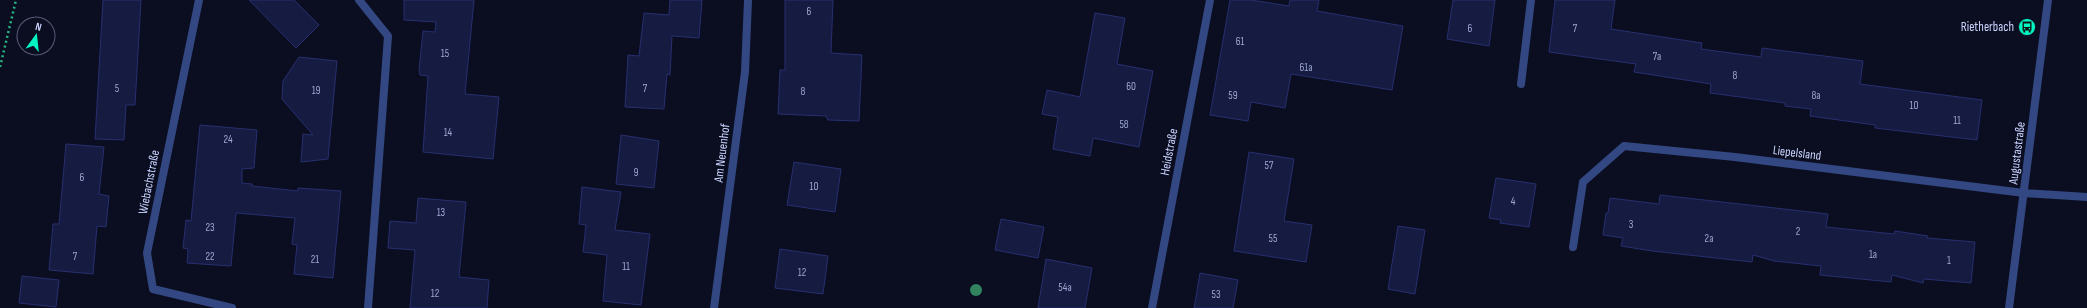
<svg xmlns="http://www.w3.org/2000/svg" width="2087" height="308" font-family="'Sofia Sans Condensed',sans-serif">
  <rect width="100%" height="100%" fill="#0b0e20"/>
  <path fill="#161b42" stroke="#272f6f" d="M103,0H141L135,105H126L124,140L95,139Z
    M249,0H294L319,25L296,48Z
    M404,0H474L465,94L499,97L493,159L423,152L428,76L420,75L419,70L423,31L435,32L436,22L404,20Z
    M670,0H702L699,38L672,36L670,75L667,74L664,109L625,107L628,55L639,56L644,13L669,15Z
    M785,0H833L831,53L862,55L859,121L828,120L826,116L778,114L780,70H785Z
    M1230,0H1251L1289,6L1290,0H1319L1317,11L1403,26L1392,90L1291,74L1285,108L1251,102L1248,121L1210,115Z
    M1453,0H1495L1489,46L1447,39Z
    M1555,0H1615L1611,29L1702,43L1701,49L1761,57L1762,48L1863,61L1860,84L1982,100L1977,140L1875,128V125L1810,116L1811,109L1785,106V103L1710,93L1711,84L1634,72L1636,64L1549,52Z
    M1095,13L1125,18L1117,64L1153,71L1139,147L1093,138L1090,156L1053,149L1058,117L1042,114L1047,90L1080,97Z
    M299,57L337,61L328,159L301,162L303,134L313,135L282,99L283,81Z
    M200,125L257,130L254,168L242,169V183L252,184V186L298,191V188L341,191L333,278L294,274L297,245L292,244L295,218L236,213L231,266L187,263L188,249L183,248L186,220L191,221Z
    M621,135L659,141L654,188L616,184Z
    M66,144L104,147L99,194L109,196L106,227L97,226L93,274L49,270L53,224H59Z
    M1249,152L1294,159L1284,221L1312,225L1306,262L1234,251Z
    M794,162L841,169L835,212L787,205Z
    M1496,178L1536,184L1529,227L1500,223L1501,220L1489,218Z
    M582,187L621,192L615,230L650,234L641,305L603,301L607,255L583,252L586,225L579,224Z
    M1660,195L1828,214L1826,227L1894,234L1895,231L1928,236L1927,238L1975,242L1971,283L1924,279L1923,283L1892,275L1891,282L1820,275L1821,266L1774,261L1753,255L1752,262L1652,251L1621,246L1623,238L1603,235L1606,213H1608L1610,198L1659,204Z
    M418,198L466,202L459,277L489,280L487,308H410L415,250L388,248L390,221L416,223Z
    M1001,219L1044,227L1038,258L995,250Z
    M1398,226L1425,230L1415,294L1388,289Z
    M780,249L828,256L823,294L775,288Z
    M1046,259L1092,268L1085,308H1038Z
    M1200,273L1238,280L1233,308H1194Z
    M22,276L59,280L56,307L19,303Z"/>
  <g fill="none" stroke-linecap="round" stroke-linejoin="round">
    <path stroke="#26b782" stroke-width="2.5" stroke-dasharray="2 3" stroke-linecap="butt" d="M0,67L16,0"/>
    <path stroke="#334882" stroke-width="8" d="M1521,84L1531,0"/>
    <path stroke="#334882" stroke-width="8" d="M199,0L147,253L153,289L232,308
      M359,0L388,36L368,308
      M1573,247L1583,182L1624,146L1735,157L2024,193L2087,197
      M714,308L745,72L748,0
      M1152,308L1210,0
      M2009,308L2048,0"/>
  </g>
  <circle fill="#31845f" cx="976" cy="290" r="6"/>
  <defs>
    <g id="bus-disc" transform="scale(0.9)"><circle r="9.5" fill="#00f5c3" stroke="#0b0e20"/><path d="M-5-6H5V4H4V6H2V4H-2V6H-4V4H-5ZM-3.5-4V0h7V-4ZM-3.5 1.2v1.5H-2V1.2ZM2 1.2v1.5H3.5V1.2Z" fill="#111"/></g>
  </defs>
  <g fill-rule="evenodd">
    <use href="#bus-disc" x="2027" y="27"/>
  </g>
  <g text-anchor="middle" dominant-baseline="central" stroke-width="3" stroke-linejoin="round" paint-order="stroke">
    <g font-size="11" fill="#9da6d0">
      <text x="809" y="11">6</text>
      <text x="1470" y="28">6</text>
      <text x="1575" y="28">7</text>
      <text x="1240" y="41">61</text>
      <text x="445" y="53">15</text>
      <text x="1657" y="56">7a</text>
      <text x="1306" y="67">61a</text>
      <text x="1735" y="75">8</text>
      <text x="1131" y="86">60</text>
      <text x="117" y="88">5</text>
      <text x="645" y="88">7</text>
      <text x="316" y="90">19</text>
      <text x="803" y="91">8</text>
      <text x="1233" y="95">59</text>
      <text x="1816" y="95">8a</text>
      <text x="1914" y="105">10</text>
      <text x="1957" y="120">11</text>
      <text x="1124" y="124">58</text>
      <text x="448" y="132">14</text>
      <text x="228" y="139">24</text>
      <text x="1269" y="165">57</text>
      <text x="636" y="172">9</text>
      <text x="82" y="177">6</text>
      <text x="814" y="186">10</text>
      <text x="1513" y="201">4</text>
      <text x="441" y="212">13</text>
      <text x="1631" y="224">3</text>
      <text x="210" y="227">23</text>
      <text x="1798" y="231">2</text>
      <text x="1273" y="238">55</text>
      <text x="1709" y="238">2a</text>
      <text x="1873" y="254">1a</text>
      <text x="75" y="256">7</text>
      <text x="210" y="256">22</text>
      <text x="315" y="259">21</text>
      <text x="1949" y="260">1</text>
      <text x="626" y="266">11</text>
      <text x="802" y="272">12</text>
      <text x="1065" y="287">54a</text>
      <text x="435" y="293">12</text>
      <text x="1216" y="294">53</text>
    </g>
    <g font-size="13" fill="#cad4ff" stroke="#0b0e20" text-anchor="end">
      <text x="2014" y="27">Rietherbach</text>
    </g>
    <g font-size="13" fill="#cad4ff" stroke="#0b0e20">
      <text transform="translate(1169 152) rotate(-79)">Heidstraße</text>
      <text transform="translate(722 153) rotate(-83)">Am Neuenhof</text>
      <text transform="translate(1797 153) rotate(7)">Liepelsland</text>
      <text transform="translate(2017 153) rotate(-83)">Augustastraße</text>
      <text transform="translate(149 182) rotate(-79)">Wiebachstraße</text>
    </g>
  </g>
  <g transform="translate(36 36) rotate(15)"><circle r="19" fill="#0b0e20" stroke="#575d79"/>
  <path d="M0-3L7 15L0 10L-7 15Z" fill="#00f5c3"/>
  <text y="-6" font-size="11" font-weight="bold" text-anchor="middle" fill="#cad4ff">N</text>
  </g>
</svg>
